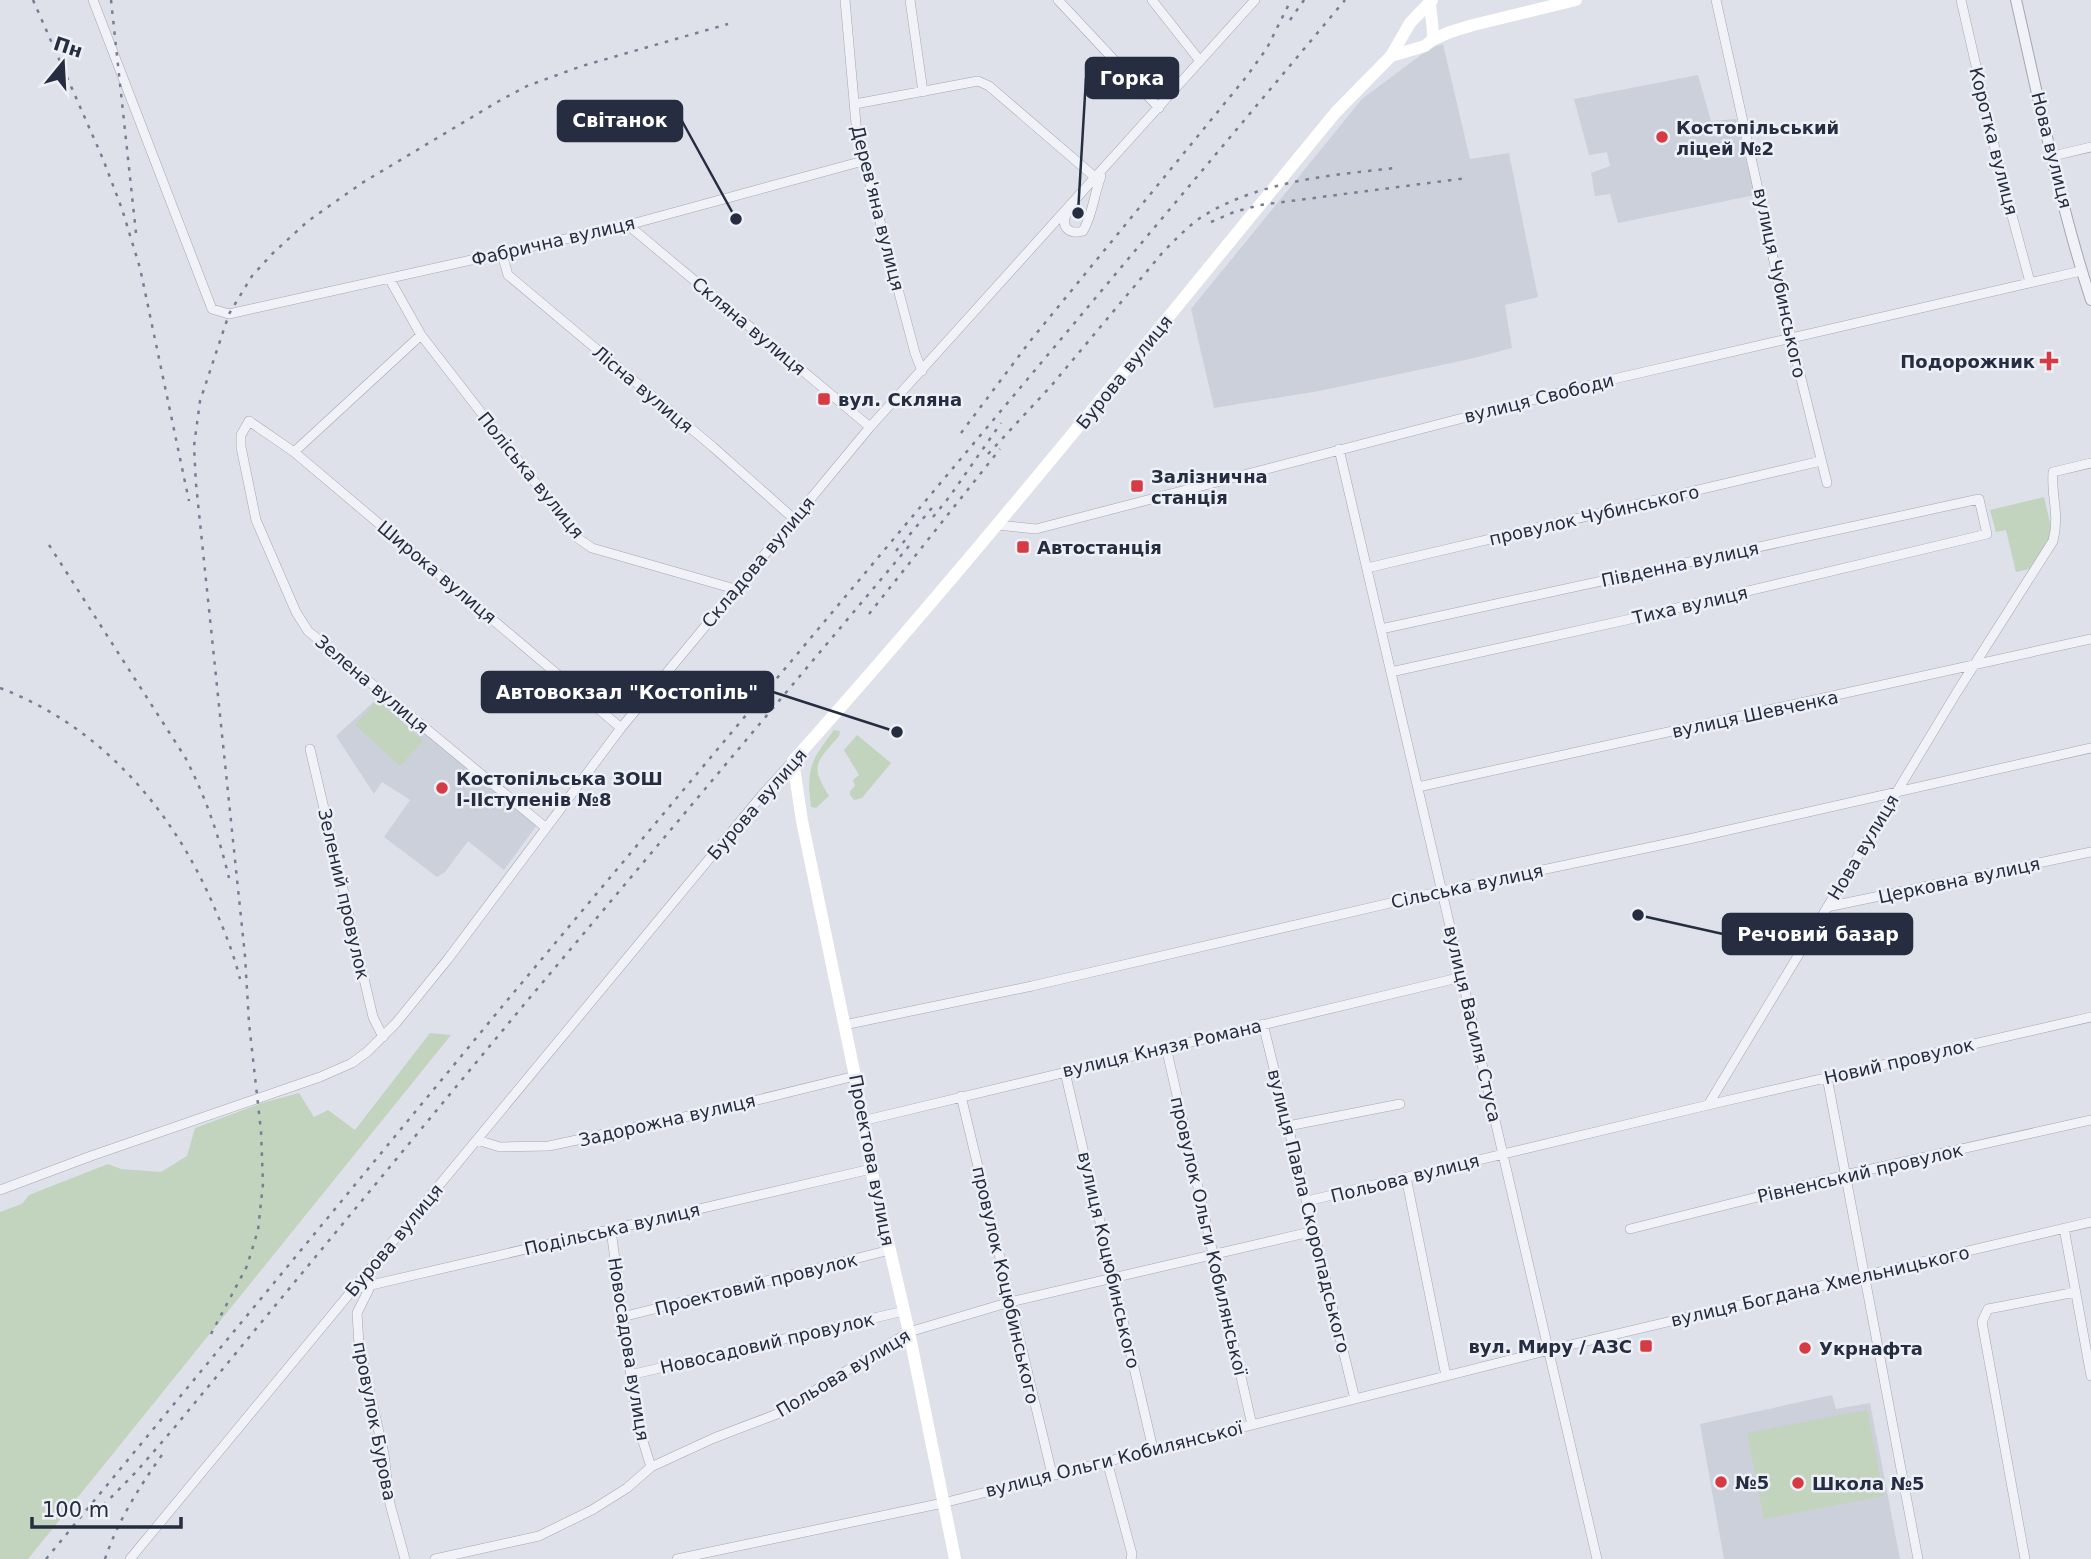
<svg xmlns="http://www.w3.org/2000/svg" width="2091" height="1559" font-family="'DejaVu Sans',sans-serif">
  <rect width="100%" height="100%" fill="#dee1e9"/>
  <path fill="#ccd0db" d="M1443,44L1470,159L1509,153L1538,297L1505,305L1512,348L1470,359L1319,391L1214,408L1191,309L1362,99L1429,49Z
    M1698,75L1711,121L1736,119L1755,195L1618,223L1610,194L1595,196L1591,173L1610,166L1607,152L1589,155L1574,99Z
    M380,696L537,825L504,870L468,841L445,872L437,877L384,837L410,800L382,782L374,794L336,736Z
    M1832,1395L1836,1409L1870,1403L1900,1559H1724L1700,1424Z"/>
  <path fill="#c2d3be" d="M2044,497L2051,527L2048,541L2029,569L2016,572L2006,530L1996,532L1990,510Z
    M377,700L423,741L400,766L355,725Z
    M834,730L840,731L839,736C817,762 809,764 829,796L816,808L811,807C806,767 811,761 834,730Z
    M857,735L891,763L862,798L854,800L850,795V791L855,786L853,780L859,775L844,750Z
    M430,1033L451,1035L28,1559H0V1212L22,1204L29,1195L108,1164L121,1169L161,1172L187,1156L195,1128L262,1103L299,1093L314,1117L328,1110L355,1130Z
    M1867,1410L1884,1496L1764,1519L1747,1433Z"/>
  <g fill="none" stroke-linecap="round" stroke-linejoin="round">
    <g stroke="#a3a7b3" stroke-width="10">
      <path id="minor" d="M93,0L212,309L229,314L628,225L863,161
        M845,0L857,135L915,353L922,371
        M910,0L923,92
        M1058,0L1159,108
        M1152,0L1200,61
        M1716,0L1791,338L1827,483
        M1961,0L2001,175L2030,282
        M855,104L978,81L989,86L1096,178
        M2053,156L2091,147
        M1067,213C1060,227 1069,235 1083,231C1093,214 1094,194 1101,176
        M628,225L870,427
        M502,254L508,275L713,447L794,519
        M389,278L421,335L579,539L592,548L735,589
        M1339,449L1597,1559
        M294,452L421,335
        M998,525L1036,529L1605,381L2081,271
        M1367,568L1821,461
        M1381,629L1979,499L1987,534L1626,620L1391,672
        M310,749L373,1017L383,1037
        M1418,787L2091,639
        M545,827L308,631L296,612L256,520L241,447V435L249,421L294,452L621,728
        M1827,907L2091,852
        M1263,1024L1355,1399
        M844,1025L1032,986L1442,891L1689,839L2091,748
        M1166,1047L1252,1425
        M1065,1072L1153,1449
        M1827,1077C1856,1238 1889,1398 1918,1559
        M961,1096L1052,1474
        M1708,1105L2091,1017
        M862,1121L1462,977
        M1288,1126L1400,1104
        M477,1140L500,1147L549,1146L712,1111L855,1076
        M1406,1177L1446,1376
        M0,1190L91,1156L320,1077L352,1063L367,1052L396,1023L448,959L621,728L870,427L1255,0
        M1307,1201L1708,1105L1957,692L2053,541C2060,513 2051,498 2053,472L2091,463
        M2064,1228L2091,1376
        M1630,1229L1845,1175L2091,1120
        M611,1230L637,1422L651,1467
        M371,1285L357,1313L359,1345L384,1454L390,1504L405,1559
        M354,1289L871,1169
        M622,1317L890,1250
        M630,1375L904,1311
        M1107,1461L1132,1554L1131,1559
        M130,1559L762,795L793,761
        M435,1559L539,1536L592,1510L627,1488L651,1467L714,1438L777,1414L909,1332L1010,1302L1314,1231
        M677,1559L943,1503L1549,1350L2091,1222
        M2025,1559L1982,1322L1988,1309L2076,1292"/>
    </g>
    <g stroke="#a3a7b3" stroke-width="12">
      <path id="tertiary" d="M2016,0C2039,100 2059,202 2091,300"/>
    </g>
    <use href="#minor" stroke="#f1f2f7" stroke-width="9"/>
    <use href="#tertiary" stroke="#f1f2f7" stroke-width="10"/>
    <path stroke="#fff" stroke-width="12" d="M1430,2C1430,14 1435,32 1432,40
      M1391,56L1425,46L1432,40L1450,32L1473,25L1576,0
      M955,1559L909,1332L871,1169L855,1076L802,821L793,761C981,551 1157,330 1336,112L1391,56L1410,23L1432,0"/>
    <path stroke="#767e93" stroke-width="2.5" stroke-dasharray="3.5 7" stroke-linecap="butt" d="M33,0L103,159L122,209L140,268L189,501
      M111,0L136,233
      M1290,20L1304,0
      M1211,222L1234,212L1260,205L1467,178
      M961,433L1031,340L1247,76L1267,48L1291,0
      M988,454L1051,386L1163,252C1176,239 1188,226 1203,216C1260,181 1331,175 1395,168
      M933,517L950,496L1001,423
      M49,545L185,757C206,798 218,833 229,878
      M896,551L936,503
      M869,614L1000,449
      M0,688C101,726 174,811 215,909C225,932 234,955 240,979
      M211,1334L247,1266L258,1230L263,1184L261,1131L249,1023L245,956L196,484L194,446L200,401L229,314L252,276L272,254L308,221L362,183L499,101L527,86L582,66L728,24
      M96,1513L137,1471L174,1428L522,1007L909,546
      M46,1559L510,997L1345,0
      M105,1559C118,1520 140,1486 164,1452"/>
  </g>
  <g fill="#d63a43" stroke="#edf0f6" stroke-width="2.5">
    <circle cx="1662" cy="137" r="7"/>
    <path d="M2045.5 350.5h7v7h7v7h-7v7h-7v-7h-7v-7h7z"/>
    <rect x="817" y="392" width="14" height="14" rx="3.5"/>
    <rect x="1130" y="479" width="14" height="14" rx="3.5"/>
    <rect x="1016" y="540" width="14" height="14" rx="3.5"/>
    <circle cx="442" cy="788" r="7"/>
    <rect x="1639" y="1339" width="14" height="14" rx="3.5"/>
    <circle cx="1805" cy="1348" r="7"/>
    <circle cx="1721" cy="1482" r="7"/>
    <circle cx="1798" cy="1483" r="7"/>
  </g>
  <g text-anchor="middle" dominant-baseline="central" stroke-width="5" stroke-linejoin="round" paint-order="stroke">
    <g font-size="18" font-weight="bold" fill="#262d40" stroke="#edf0f6" text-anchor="start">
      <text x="1676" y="127">Костопільський<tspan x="1676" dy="21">ліцей №2</tspan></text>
      <text x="2035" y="361" text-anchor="end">Подорожник</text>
      <text x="838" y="399">вул. Скляна</text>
      <text x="1151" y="476">Залізнична<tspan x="1151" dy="21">станція</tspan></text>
      <text x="1037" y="547">Автостанція</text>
      <text x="456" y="778">Костопільська ЗОШ<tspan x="456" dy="21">І-ІІступенів №8</tspan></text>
      <text x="1632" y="1346" text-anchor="end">вул. Миру / АЗС</text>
      <text x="1819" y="1348">Укрнафта</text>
      <text x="1735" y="1482">№5</text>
      <text x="1812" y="1483">Школа №5</text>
    </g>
    <g font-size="18" fill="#262d40" stroke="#edf0f6">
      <text transform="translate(1994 141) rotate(76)">Коротка вулиця</text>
      <text transform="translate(2052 150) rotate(76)">Нова вулиця</text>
      <text transform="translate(878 208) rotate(76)">Дерев'яна вулиця</text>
      <text transform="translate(553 241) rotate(-13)">Фабрична вулиця</text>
      <text transform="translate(1780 283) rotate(78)">вулиця Чубинського</text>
      <text transform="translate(749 326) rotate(40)">Скляна вулиця</text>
      <text transform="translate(1124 372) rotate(-51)">Бурова вулиця</text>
      <text transform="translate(643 389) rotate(40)">Лісна вулиця</text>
      <text transform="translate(1539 398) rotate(-14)">вулиця Свободи</text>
      <text transform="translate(531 475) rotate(51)">Поліська вулиця</text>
      <text transform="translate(1594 515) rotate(-13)">провулок Чубинського</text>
      <text transform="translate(758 562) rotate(-50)">Складова вулиця</text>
      <text transform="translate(1680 564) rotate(-12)">Південна вулиця</text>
      <text transform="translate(437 572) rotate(40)">Широка вулиця</text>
      <text transform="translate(1690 605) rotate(-13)">Тиха вулиця</text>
      <text transform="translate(372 684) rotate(40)">Зелена вулиця</text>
      <text transform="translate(1755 714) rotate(-12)">вулиця Шевченка</text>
      <text transform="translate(757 804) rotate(-49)">Бурова вулиця</text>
      <text transform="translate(1863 847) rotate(-59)">Нова вулиця</text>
      <text transform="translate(1959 880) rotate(-12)">Церковна вулиця</text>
      <text transform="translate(1467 886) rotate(-12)">Сільська вулиця</text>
      <text transform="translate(344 894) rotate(77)">Зелений провулок</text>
      <text transform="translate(1473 1024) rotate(77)">вулиця Василя Стуса</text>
      <text transform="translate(1162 1048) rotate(-13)">вулиця Князя Романа</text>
      <text transform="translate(1899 1061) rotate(-13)">Новий провулок</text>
      <text transform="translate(667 1120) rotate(-13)">Задорожна вулиця</text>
      <text transform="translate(872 1160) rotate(79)">Проектова вулиця</text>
      <text transform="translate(1860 1173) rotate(-13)">Рівненський провулок</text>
      <text transform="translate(1405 1178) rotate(-14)">Польова вулиця</text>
      <text transform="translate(1309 1211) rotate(76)">вулиця Павла Скоропадського</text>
      <text transform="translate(612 1229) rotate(-13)">Подільська вулиця</text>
      <text transform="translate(1209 1236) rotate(77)">провулок Ольги Кобилянської</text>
      <text transform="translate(394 1240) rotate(-50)">Бурова вулиця</text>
      <text transform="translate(1109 1260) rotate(77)">вулиця Коцюбинського</text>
      <text transform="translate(756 1284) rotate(-14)">Проектовий провулок</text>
      <text transform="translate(1006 1285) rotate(77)">провулок Коцюбинського</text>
      <text transform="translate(1820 1286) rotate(-13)">вулиця Богдана Хмельницького</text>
      <text transform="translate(767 1343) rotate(-13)">Новосадовий провулок</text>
      <text transform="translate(629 1349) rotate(81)">Новосадова вулиця</text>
      <text transform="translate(843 1373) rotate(-31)">Польова вулиця</text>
      <text transform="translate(375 1421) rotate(79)">провулок Бурова</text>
      <text transform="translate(1114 1459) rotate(-14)">вулиця Ольги Кобилянської</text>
    </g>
  </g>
  <path fill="none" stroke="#262d40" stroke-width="2.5" d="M1078 213L1086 78M736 219L682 121M897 732L773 692M1638 915L1723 934"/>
  <g fill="#262d40" stroke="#edf0f6" stroke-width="2.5">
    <circle cx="1078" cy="213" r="7"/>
    <circle cx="736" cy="219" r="7"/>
    <circle cx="897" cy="732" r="7"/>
    <circle cx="1638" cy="915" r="7"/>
  </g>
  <g fill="#262d40" stroke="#262d40" stroke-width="2.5">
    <rect x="1086" y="58" width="92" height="40" rx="7"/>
    <rect x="558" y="101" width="124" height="40" rx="7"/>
    <rect x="482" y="672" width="291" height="40" rx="7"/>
    <rect x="1723" y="914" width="189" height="40" rx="7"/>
  </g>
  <g font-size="19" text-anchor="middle" font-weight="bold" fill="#fff">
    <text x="1132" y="85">Горка</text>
    <text x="620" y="127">Світанок</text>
    <text x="627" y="699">Автовокзал "Костопіль"</text>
    <text x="1818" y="941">Речовий базар</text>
  </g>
  <g transform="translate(63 63) rotate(18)" stroke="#edf0f6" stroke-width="5" paint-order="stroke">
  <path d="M0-5L12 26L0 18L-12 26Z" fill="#262d40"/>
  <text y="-10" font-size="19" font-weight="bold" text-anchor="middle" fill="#262d40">Пн</text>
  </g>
  <path d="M32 1517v10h149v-10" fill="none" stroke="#262d40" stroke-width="3.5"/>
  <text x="42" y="1517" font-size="21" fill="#262d40" stroke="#edf0f6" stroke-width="5" paint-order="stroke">100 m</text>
</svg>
